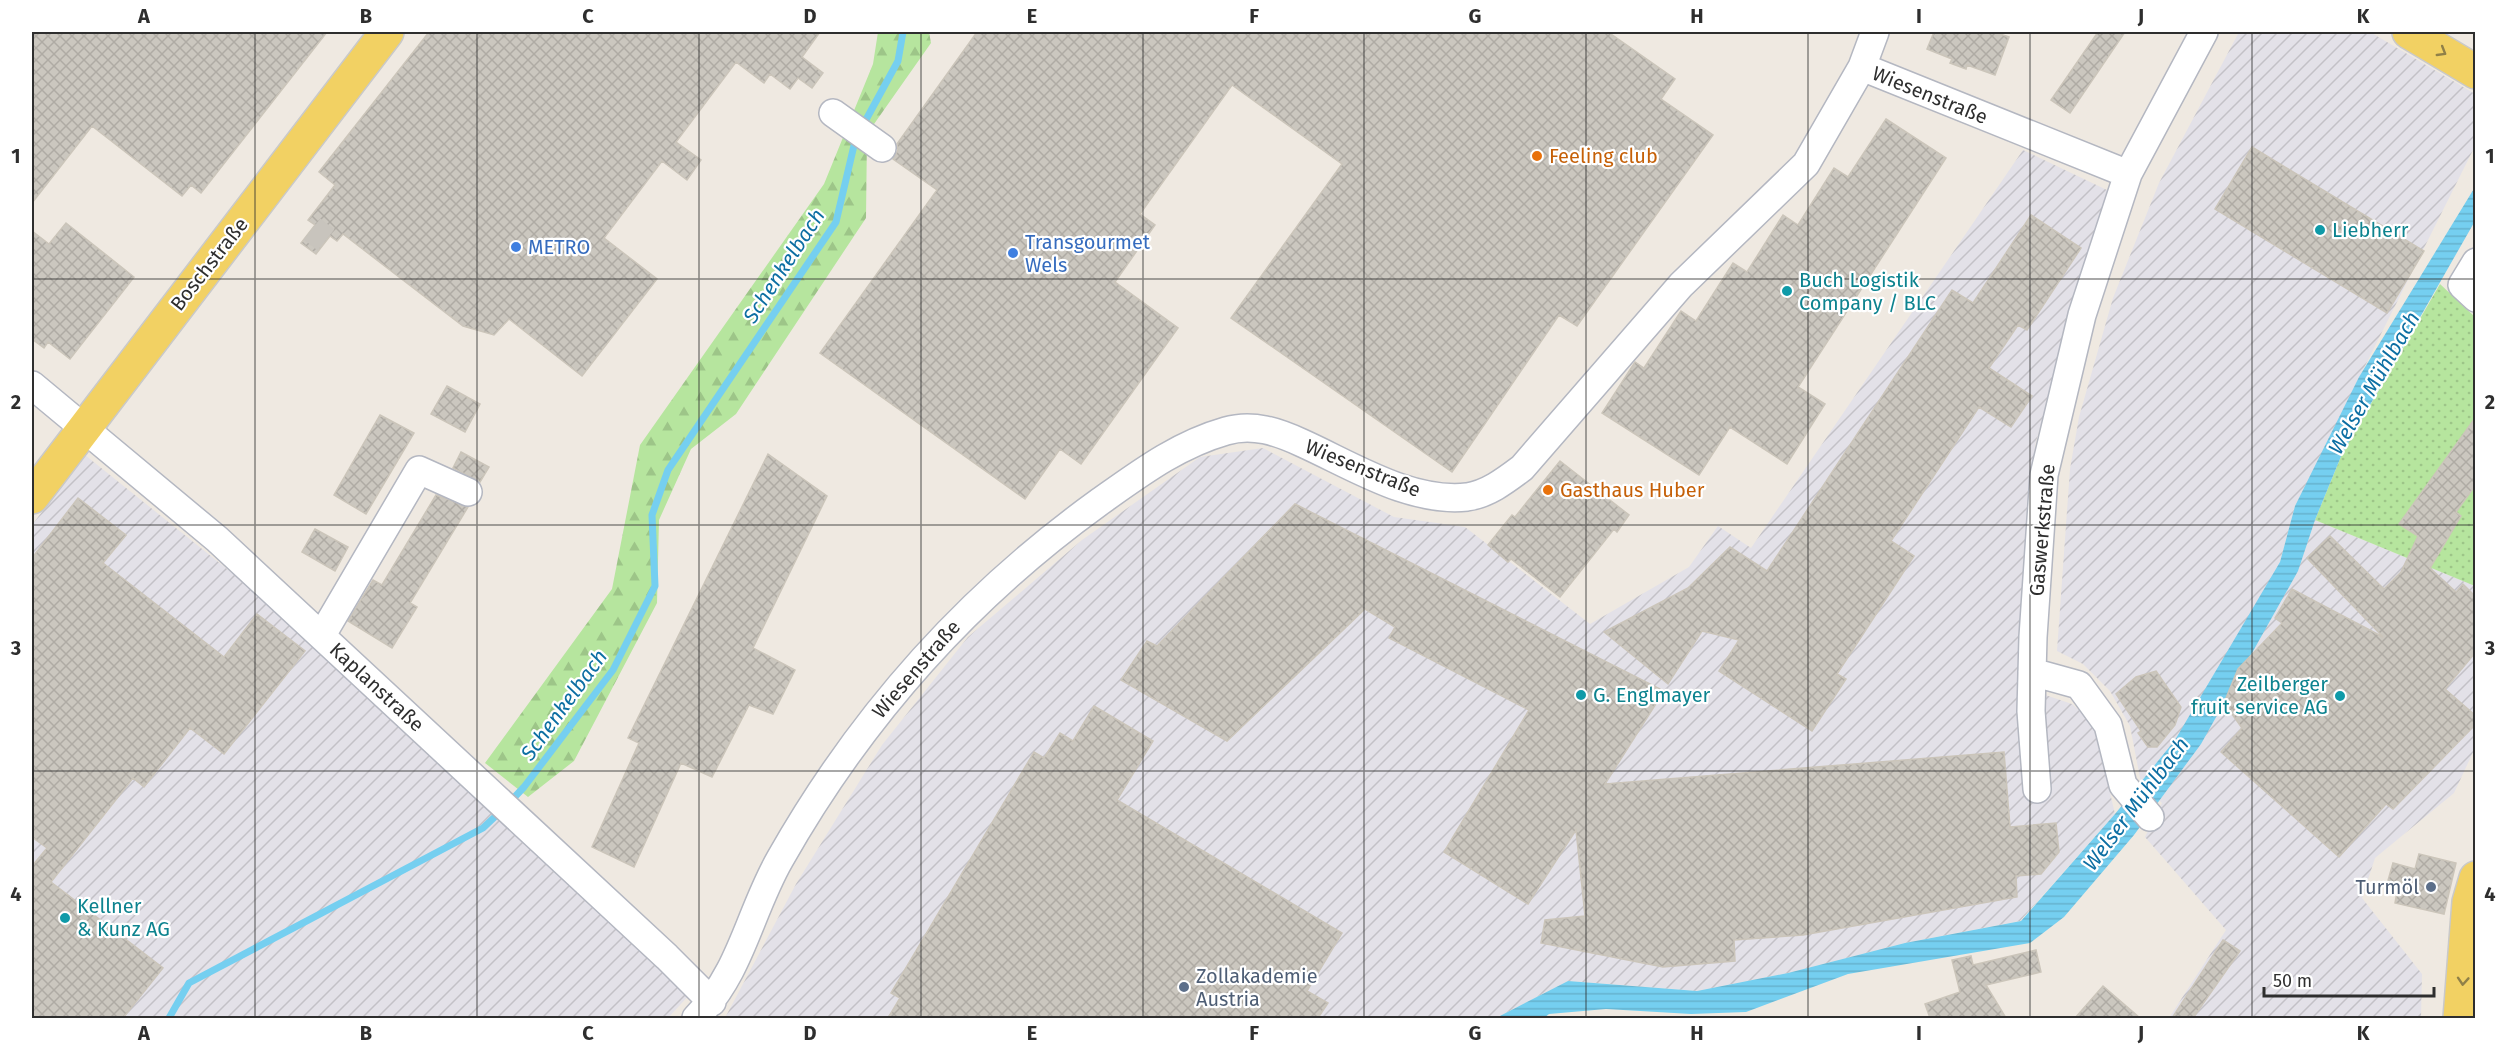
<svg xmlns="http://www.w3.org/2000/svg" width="2507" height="1050" font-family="'Fira Sans',sans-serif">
  <defs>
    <pattern id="industrial-furrows" width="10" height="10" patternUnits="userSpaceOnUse" patternTransform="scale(1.5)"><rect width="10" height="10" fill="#e3e1e8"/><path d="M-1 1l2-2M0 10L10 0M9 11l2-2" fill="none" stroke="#c3c1c7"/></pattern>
    <pattern id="forest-firs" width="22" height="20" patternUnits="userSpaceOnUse" patternTransform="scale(1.5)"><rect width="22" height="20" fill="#b6e59e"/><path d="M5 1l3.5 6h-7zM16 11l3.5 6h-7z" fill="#9dc588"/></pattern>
    <pattern id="garden-dots" width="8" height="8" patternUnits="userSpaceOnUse" patternTransform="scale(1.5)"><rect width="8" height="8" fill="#b6e59e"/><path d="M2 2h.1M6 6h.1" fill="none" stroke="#9dc588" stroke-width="1.8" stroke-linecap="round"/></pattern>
    <pattern id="water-rules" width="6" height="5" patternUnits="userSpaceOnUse" patternTransform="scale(1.5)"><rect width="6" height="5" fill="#75cff0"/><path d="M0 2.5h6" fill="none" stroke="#66b2ce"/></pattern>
    <pattern id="building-cross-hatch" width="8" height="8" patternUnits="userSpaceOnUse" patternTransform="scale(1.5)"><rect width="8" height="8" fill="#cbc7bf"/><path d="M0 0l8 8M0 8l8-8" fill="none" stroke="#afaba4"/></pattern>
  </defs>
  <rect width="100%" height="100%" fill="#efe9e1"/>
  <path fill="url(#industrial-furrows)" d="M2239,32H2370L2475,94V146L2295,506L2280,562L2298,570L2315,520L2475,586V748L2454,793L2375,858L2362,898L2422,974L2421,1018H2169L2226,930L2145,837L2162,803L2141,783L2130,726L2110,691L2083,664L2057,651L2070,469L2079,417L2113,298L2159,183Z
    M2023,150L2109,191L2035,445L2022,687L2072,704L2094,724L2115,814L2020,921L1905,943L1788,973L1697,991L1568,981L1496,1018H730L726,1016L796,884L882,745L968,637L1082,540L1200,457L1263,448L1394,517L1465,527L1590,624L1689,567L1718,526L1751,548Z
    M85,455L374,687L692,992L668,1018H32V525Z"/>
  <path fill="url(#forest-firs)" d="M878,32H929L931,43L867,134L866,218L736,414L691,449L659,520L657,603L574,761L528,797L485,763L612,589L640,445L824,184L873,64Z"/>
  <path fill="url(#garden-dots)" d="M2440,284L2475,317V586L2315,520L2342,454Z"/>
  <path fill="url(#water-rules)" d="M2475,187V221L2342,454L2315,520L2298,571L2201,744L2134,835L2064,917L2030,943L1848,974L1746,1012L1691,1014L1606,1009L1549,1014L1544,1018H1496L1568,981L1697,991L1788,973L1905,943L2021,921L2115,814L2175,740L2280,562L2295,506L2359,377Z"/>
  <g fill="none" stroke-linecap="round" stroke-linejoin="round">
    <path stroke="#75cff0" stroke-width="7" d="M862,127L898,61L903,32
      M509,803L524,787L613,670L655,586L652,515L668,470L836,222L856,137
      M169,1018L189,983L483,828L501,811"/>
  </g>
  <path fill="url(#building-cross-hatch)" stroke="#cbc5ba" stroke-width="1.5" d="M32,32H327L201,193L191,185L182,196L92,126L32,203Z
    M429,32H820L802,57L823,73L812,88L798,78L790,89L770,74L764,83L736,62L676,142L701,160L687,180L662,161L604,238L657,279L582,376L509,319L494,335L463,326L343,234L337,241L330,236L316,254L301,243L315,225L308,220L335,185L319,172Z
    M977,32H1608L1675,79L1661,99L1713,135L1577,326L1559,315L1452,472L1231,318L1342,164L1232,85L1140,214L1155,225L1115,282L1178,328L1081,464L1060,449L1025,499L820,353L937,190L893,159L898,150L897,144Z
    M1934,32H1994L2009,37L1995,75L1967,65L1966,69L1950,63L1952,59L1927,49Z
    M2098,32H2125L2070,113L2051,100Z
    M1886,119L1946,158L1798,387L1825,404L1787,464L1730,427L1699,475L1602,413L1635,362L1644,368L1681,311L1696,321L1733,263L1747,272L1783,215L1798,225L1834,168L1848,177Z
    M2252,147L2424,251L2387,313L2215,209Z
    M2031,215L2081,248L2027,330L2018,325L1989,368L2032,396L2011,427L1979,407L1891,541L1914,556L1837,674L1846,679L1812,731L1719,671L1739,640L1702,631L1668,684L1604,632L1688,588L1730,547L1767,571L1952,290L1973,303Z
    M66,223L134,277L70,359L48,342L44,348L32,339V231L49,244Z
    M447,386L480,404L465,432L431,414Z
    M380,415L414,433L366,514L334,495Z
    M2475,418V486L2456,512L2461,516L2430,568L2456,592L2463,584L2475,596V653L2445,689L2475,715V725L2393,809L2386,804L2339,857L2221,752L2242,728L2224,703L2238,669L2282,623L2275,618L2292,589L2383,637L2307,558L2330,536L2384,589L2401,572L2418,536L2399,524Z
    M461,452L489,467L480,482L453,468Z
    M768,454L827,496L753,648L795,670L773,714L749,705L712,777L681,763L634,867L592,847L639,743L628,738Z
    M1560,461L1629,515L1617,532L1614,529L1560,597L1511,559L1508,562L1488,545L1512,515L1515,517Z
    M436,495L468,507L410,603L417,607L392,648L348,621L373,580L382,585Z
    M78,498L126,535L103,563L224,657L257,614L305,651L224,754L190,728L144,787L133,778L51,882L163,968L123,1018H32V866L47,848L32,837V558Z
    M1295,504L1664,691L1605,784L2004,752L2010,827L2056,823L2059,852L2041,874L2016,876L2017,897L1803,935L1734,940L1735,961L1663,967L1541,943L1545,920L1585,916L1576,830L1528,904L1444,852L1529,710L1389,638L1395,627L1365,609L1227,741L1121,680L1147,641L1157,646Z
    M315,529L348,547L335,571L302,552Z
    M2156,671L2181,707L2175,725L2157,747H2148L2138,733L2141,731L2116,694L2136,677Z
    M1094,706L1153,741L1117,800L1342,933L1307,991L1328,1003L1318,1018H888L900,998L891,993L1034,752L1044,758L1060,733L1073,741Z
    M2419,854L2456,863L2444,914L2395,903L2398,887L2387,884L2393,863L2415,869Z
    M2223,940L2240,951L2193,1018H2172Z
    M2036,950L2041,972L1986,985L2006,1018H1930L1925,1004L1960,992L1952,960L1971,956L1973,965Z
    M2103,986L2140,1018H2075Z"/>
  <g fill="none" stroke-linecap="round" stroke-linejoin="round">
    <path stroke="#c8c4bd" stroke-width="27" stroke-dasharray="27 14" stroke-linecap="butt" d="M312,229L326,240"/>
    <g stroke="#b4b7c1" stroke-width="30">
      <path id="minor" d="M1862,67L1875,32
        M833,113L882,148
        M2476,262L2462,285L2476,298
        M32,385L217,539L667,957L712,1002
        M322,635L419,470L468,492
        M2032,672L2079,685L2108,725L2123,785L2150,817
        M2037,789L2031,711L2033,637L2044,475L2082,315L2128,174L2204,32
        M696,1018C742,971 749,913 780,859C861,716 965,599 1098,503C1139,474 1177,445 1226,431C1253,423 1278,432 1302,443C1353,466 1410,503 1467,497C1488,494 1506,480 1522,468L1681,285L1806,164L1862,67L2128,174"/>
    </g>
    <g stroke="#c9c9c9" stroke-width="36">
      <path id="major" d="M2409,32L2476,72
        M32,497L387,32
        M2460,1018L2469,902L2476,878"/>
    </g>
    <use href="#minor" stroke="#fff" stroke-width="27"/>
    <use href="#major" stroke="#f2d163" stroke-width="33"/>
  </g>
  <defs><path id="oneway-chevron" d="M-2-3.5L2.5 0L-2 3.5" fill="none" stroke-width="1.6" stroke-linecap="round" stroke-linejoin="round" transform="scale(1.5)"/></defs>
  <g stroke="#908048">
    <use href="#oneway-chevron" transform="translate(2442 52) rotate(31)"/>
    <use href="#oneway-chevron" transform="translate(2463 981) rotate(94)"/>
  </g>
  <path fill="none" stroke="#2e2e2e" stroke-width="1.5" stroke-opacity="0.55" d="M255,32V1018M477,32V1018M699,32V1018M921,32V1018M1143,32V1018M1364,32V1018M1586,32V1018M1808,32V1018M2030,32V1018M2252,32V1018M32,279H2476M32,525H2476M32,771H2476"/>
  <g fill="#e8710a" stroke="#fff" stroke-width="2">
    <circle cx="1537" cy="156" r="6"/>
    <circle cx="1548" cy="490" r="6"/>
  </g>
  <g fill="#0f9aa8" stroke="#fff" stroke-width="2">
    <circle cx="2320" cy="230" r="6"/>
    <circle cx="1787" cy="291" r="6"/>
    <circle cx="1581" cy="695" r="6"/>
    <circle cx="2340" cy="696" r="6"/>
    <circle cx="65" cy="918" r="6"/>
  </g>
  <g fill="#3f7fe0" stroke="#fff" stroke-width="2">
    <circle cx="516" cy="247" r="6"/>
    <circle cx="1013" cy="253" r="6"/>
  </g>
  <g fill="#5c6f8a" stroke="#fff" stroke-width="2">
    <circle cx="2431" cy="887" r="6"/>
    <circle cx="1184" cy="987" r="6"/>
  </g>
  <g text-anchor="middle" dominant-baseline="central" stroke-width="4.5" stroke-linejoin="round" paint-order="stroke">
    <g font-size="20" fill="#2e2e2e" stroke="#fff">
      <text transform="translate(1930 95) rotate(22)">Wiesenstraße</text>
      <text transform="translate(209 264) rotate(-52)">Boschstraße</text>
      <text transform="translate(1363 468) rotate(22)">Wiesenstraße</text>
      <text transform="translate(2042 530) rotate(-85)">Gaswerkstraße</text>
      <text transform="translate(916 669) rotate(-49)">Wiesenstraße</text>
      <text transform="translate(377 687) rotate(43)">Kaplanstraße</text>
    </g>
    <g font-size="20" fill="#c56008" stroke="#fff" text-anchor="start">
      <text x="1549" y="156">Feeling club</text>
      <text x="1560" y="490">Gasthaus Huber</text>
    </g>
    <g font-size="20" fill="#0d838f" stroke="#fff" text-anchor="start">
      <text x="2332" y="230">Liebherr</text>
      <text x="1799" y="280">Buch Logistik<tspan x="1799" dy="23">Company / BLC</tspan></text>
      <text x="2328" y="684" text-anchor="end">Zeilberger<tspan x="2328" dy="23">fruit service AG</tspan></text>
      <text x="1593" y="695">G. Englmayer</text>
      <text x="77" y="906">Kellner<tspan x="77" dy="23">&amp; Kunz AG</tspan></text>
    </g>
    <g font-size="20" fill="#366cbe" stroke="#fff" text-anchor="start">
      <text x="1025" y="242">Transgourmet<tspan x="1025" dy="23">Wels</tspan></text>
      <text x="528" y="247">METRO</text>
    </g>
    <g font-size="20" fill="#4e5e75" stroke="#fff" text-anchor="end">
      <text x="2419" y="887">Turmöl</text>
      <text x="1196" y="976" text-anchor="start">Zollakademie<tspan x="1196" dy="23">Austria</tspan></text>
    </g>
    <g font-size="21" font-style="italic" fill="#0d6fa3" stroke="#fff">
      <text transform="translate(784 266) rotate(-57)">Schenkelbach</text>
      <text transform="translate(2374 383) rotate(-60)">Welser Mühlbach</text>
      <text transform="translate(564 705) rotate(-54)">Schenkelbach</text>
      <text transform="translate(2136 804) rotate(-53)">Welser Mühlbach</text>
    </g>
  </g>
  <rect width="2507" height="1050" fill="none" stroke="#ffffff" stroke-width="66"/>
  <path d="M2264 987v9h170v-9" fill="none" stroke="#2e2e2e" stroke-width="3"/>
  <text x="2273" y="987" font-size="18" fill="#2e2e2e" stroke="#ffffff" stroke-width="4.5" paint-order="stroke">50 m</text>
  <rect x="33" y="33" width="2441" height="984" fill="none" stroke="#2e2e2e" stroke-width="2"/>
  <g font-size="20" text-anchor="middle" font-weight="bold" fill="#2e2e2e">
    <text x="144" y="23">A</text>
    <text x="366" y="23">B</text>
    <text x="588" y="23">C</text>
    <text x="810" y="23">D</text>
    <text x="1032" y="23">E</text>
    <text x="1254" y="23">F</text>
    <text x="1475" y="23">G</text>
    <text x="1697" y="23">H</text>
    <text x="1919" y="23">I</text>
    <text x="2141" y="23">J</text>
    <text x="2363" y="23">K</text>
    <text x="16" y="163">1</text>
    <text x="2490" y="163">1</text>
    <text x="16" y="409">2</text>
    <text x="2490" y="409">2</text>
    <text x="16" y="655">3</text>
    <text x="2490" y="655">3</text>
    <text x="16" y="901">4</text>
    <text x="2490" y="901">4</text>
    <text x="144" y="1040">A</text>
    <text x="366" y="1040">B</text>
    <text x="588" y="1040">C</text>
    <text x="810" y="1040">D</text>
    <text x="1032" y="1040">E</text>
    <text x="1254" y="1040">F</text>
    <text x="1475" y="1040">G</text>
    <text x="1697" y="1040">H</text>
    <text x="1919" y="1040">I</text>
    <text x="2141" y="1040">J</text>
    <text x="2363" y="1040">K</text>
  </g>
</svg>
